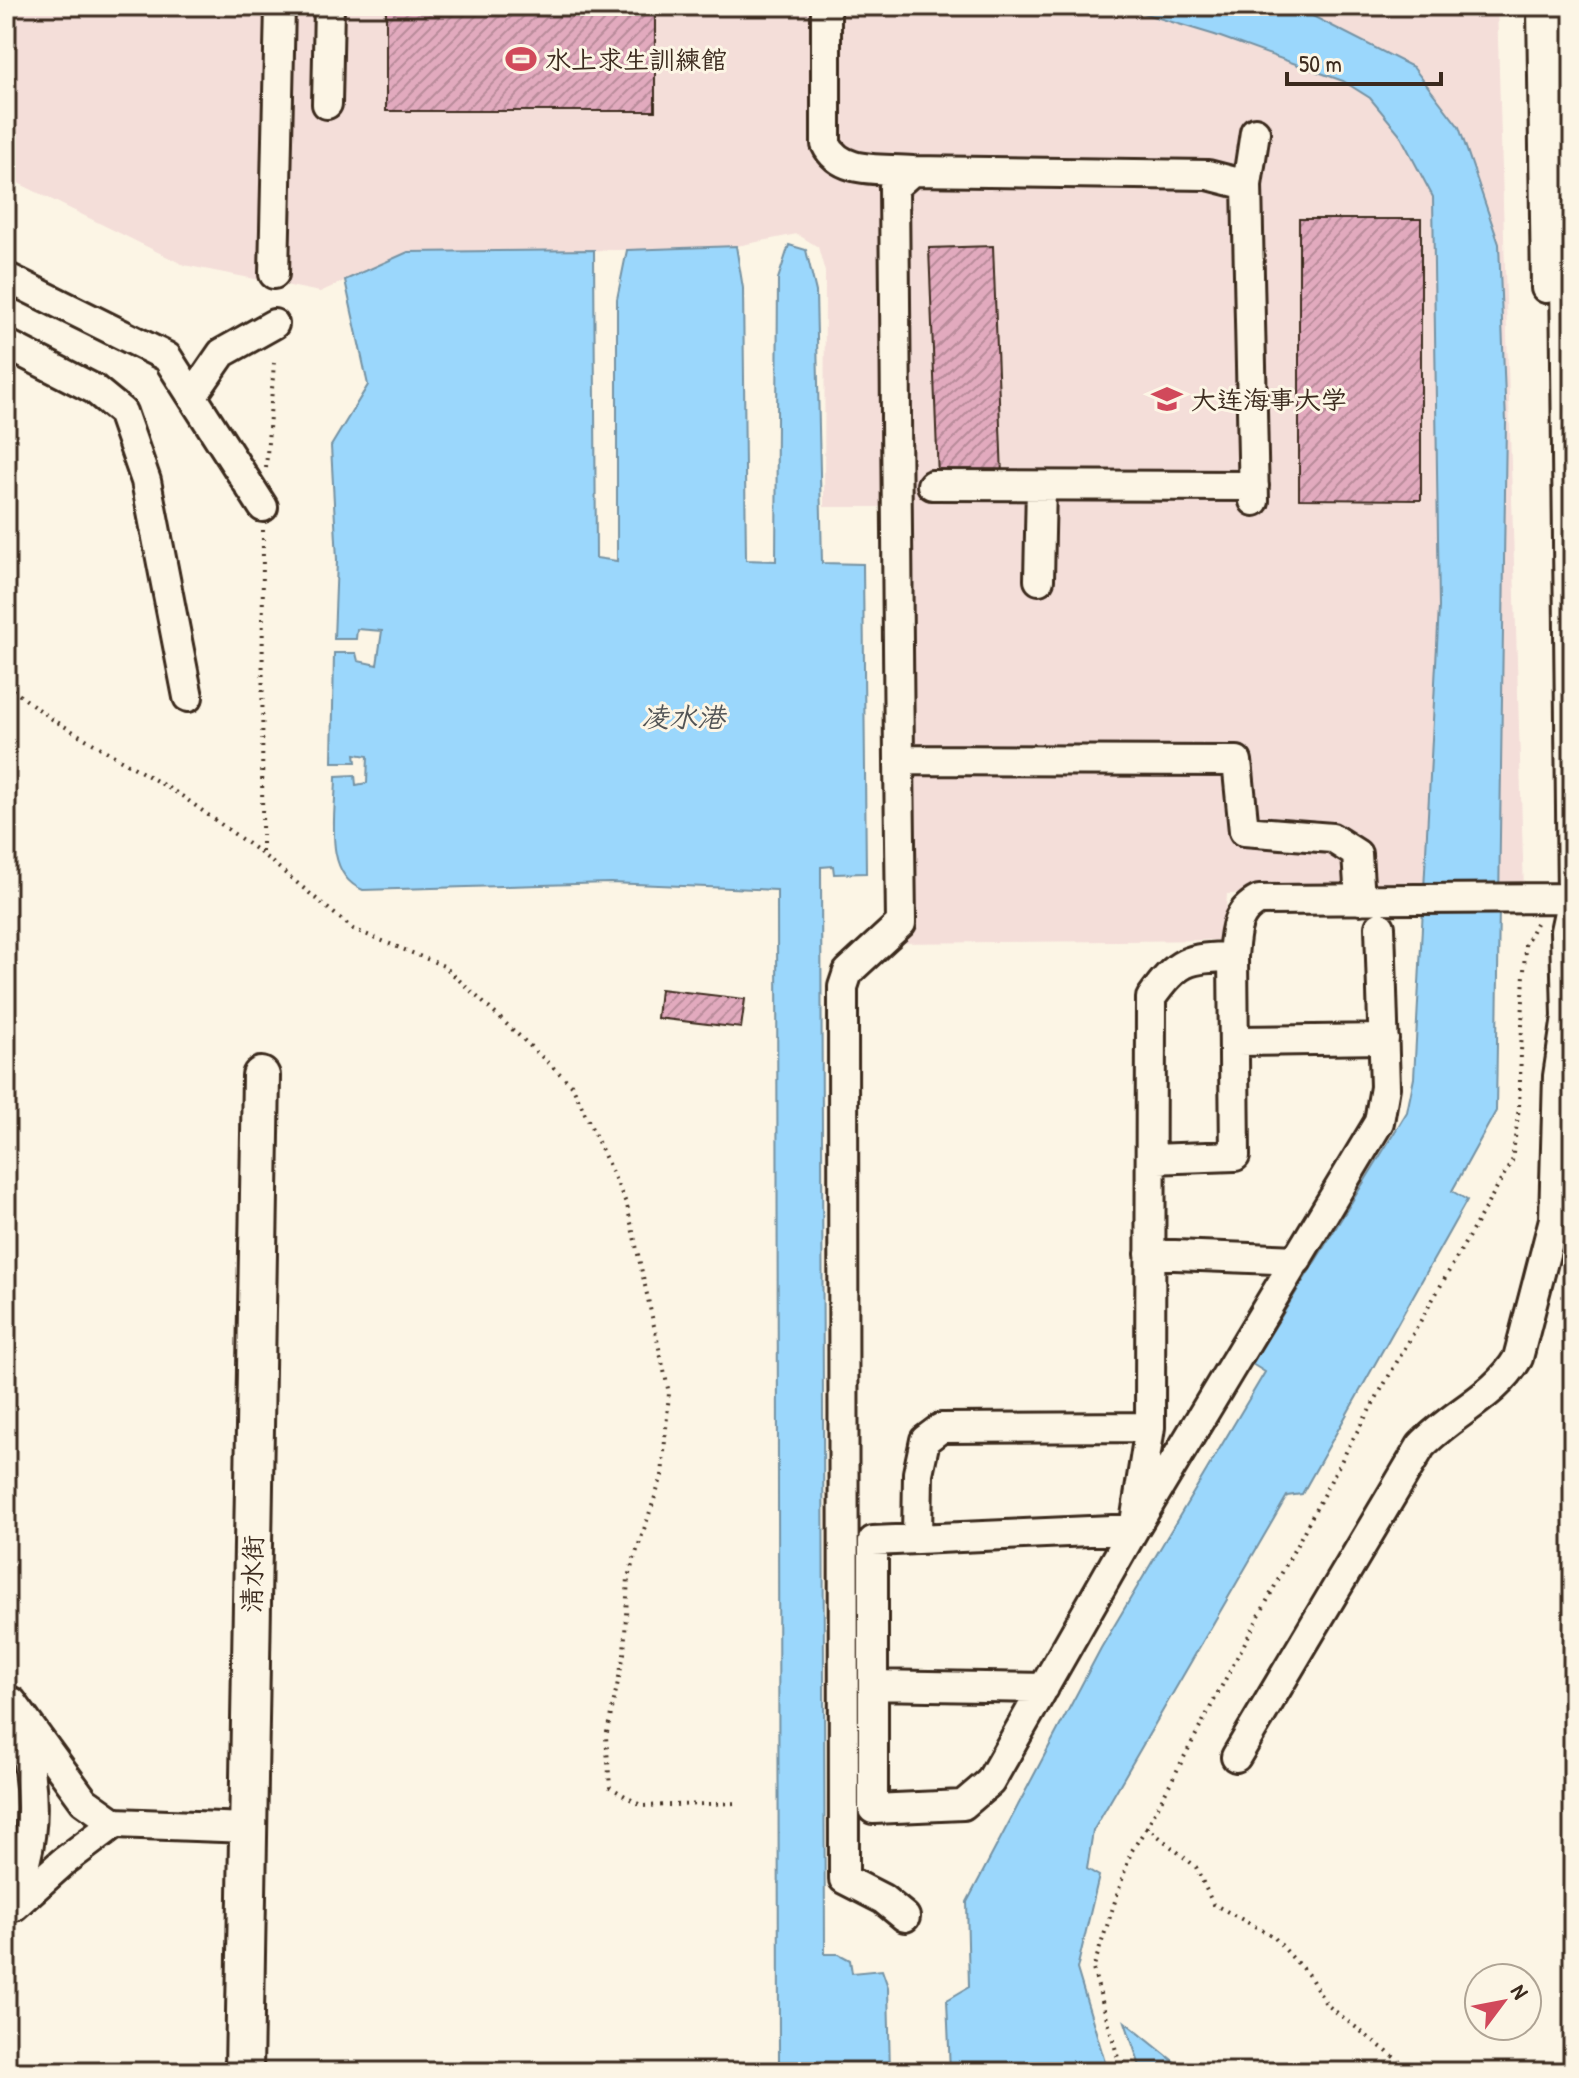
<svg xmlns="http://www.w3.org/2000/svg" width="1579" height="2078" font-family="'Patrick Hand','LXGW WenKai TC',sans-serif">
  <defs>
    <pattern id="building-hatch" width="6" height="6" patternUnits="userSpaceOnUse" patternTransform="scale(2)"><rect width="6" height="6" fill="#e2aabe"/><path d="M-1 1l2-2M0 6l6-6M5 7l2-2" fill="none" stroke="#b88b9a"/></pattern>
  </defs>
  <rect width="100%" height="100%" fill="#fcf5e5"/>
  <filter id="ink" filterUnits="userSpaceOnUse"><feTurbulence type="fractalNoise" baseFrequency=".0125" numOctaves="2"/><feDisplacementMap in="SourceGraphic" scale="16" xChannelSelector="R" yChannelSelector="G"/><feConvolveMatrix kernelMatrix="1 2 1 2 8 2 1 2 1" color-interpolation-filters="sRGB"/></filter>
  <g filter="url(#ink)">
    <path fill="#f4ded9" d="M6,6H1497L1524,891L1227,894L1224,940L890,943L886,507H824L825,272L818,247L797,234L722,249L408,252L320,292L184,265L6,177Z"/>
    <path fill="#9bd7fc" stroke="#7592a3" stroke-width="2" d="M1119,6H1293L1413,67L1459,127L1499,244L1506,423L1496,1111L1452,1191L1467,1200L1302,1494L1287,1496L1093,1831L1087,1869L1099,1876L1077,1969L1108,2072H950L947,2000L969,1987L967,1902L1101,1648L1265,1372L1252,1364L1407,1112L1414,1078L1439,607L1433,197L1399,133L1370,98L1343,81L1215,35Z
      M789,245L806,250L816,292L822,563L863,564L866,873L834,874L833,866L821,867L825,1954H839L850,1960L852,1973L882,1970L888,1987L890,2072H779L777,890L610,883L363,890C322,874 336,813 336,776L355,775L356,785L367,783L368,756L355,754L356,762H332L334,653H356L358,661L377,665L382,631L357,629L356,639H334L337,560L331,446L368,385L345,280L408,252L594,250L596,558L617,561V299L627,250L736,246L743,288L746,560L776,561L778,279Z
      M1125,2022L1187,2072H1142Z"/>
    <path fill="url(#building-hatch)" stroke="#3b2a1e" stroke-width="2" d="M386,6H655V111H386Z
      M1299,219H1421V500L1299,499Z
      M993,246L1002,476L938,478L929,248Z
      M660,989L745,999L741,1028L657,1018Z"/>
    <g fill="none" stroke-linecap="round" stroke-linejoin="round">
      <g stroke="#3b2a1e" stroke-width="34">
        <path id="minor" d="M826,6V144C840,175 882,168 912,171
          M1542,6L1546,288
          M327,104L329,6
          M1247,185L1208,175L912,171L894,187L899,760L1237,761L1244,831L1332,838L1357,854L1360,900
          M274,274L280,6
          M6,277L167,357L263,507
          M6,344L94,389L122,412L146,481L188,697
          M193,395L222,353L274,324
          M932,485L1254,486
          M1254,501L1247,185L1255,132
          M1039,580L1041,486
          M899,760L901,923L848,972L843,987L844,1879L883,1899L905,1917
          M1380,927L1385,1087L1379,1122L1134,1529L990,1782L963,1805L873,1809V1541L1134,1529L1150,1427L1151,998C1178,960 1187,958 1233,957C1235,932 1235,912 1259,900L1573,898
          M1237,1041L1384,1039
          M1151,1159L1235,1156L1233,957
          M1150,1254L1297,1260
          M917,1539L918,1473L925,1440L941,1428L1150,1427
          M873,1685L1044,1688
          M12,1702L84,1801L115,1823L248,1828
          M1236,1757L1421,1446C1451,1414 1496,1396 1518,1358L1554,1219L1558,1076L1567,1017L1565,931L1572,898L1562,6
          M14,1906L63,1862L115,1823
          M6,1909C39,1851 37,1786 19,1723"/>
      </g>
      <g stroke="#3b2a1e" stroke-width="42">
        <path id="major" d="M244,2072L261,1076"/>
      </g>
      <path stroke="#3b2a1e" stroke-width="4" stroke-dasharray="2 6" stroke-linecap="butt" d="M266,468L274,363
        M6,685L52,719L182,796L262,854L353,929L444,966L572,1085L627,1205L669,1393L662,1476L628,1577L624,1654L606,1737L610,1787L642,1806L738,1803
        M262,852L263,529
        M1122,2072L1093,1969L1131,1852L1147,1827
        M1413,2072L1326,2004L1310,1977L1273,1936L1213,1904L1196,1867L1147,1827L1354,1437L1512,1161L1519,1107L1525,945L1536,923"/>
      <use href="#minor" stroke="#fcf5e5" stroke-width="28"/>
      <use href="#major" stroke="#fcf5e5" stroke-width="36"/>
    </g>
  </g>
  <defs>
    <g id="stadium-bare" transform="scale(2.4)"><path d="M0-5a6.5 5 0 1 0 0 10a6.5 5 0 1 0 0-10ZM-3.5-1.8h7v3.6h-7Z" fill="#d1495b" stroke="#fcf5e5" stroke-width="2.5" paint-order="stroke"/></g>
    <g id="university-bare" transform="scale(2.4)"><path d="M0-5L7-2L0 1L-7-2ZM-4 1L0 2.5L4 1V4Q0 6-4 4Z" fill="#d1495b" stroke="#fcf5e5" stroke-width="2.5" paint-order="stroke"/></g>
  </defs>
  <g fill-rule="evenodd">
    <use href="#stadium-bare" x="521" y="59"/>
    <use href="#university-bare" x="1167" y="399"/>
  </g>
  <g text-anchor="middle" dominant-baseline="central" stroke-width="6" stroke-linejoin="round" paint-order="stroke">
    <g font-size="26" fill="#3b2a1e" stroke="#fcf5e5" text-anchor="start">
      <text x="545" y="59">水上求生訓練館</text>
      <text x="1191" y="399">大连海事大学</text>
    </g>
    <g font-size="26" fill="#3b2a1e" stroke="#fcf5e5">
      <text transform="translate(252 1574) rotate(-89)">清水街</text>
    </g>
    <g font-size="28" font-style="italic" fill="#535556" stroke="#fcf5e5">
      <text x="683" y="717">凌水港</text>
    </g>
  </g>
  <rect width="1579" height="2078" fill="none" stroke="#fcf5e5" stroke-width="32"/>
  <rect x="16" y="16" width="1547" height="2046" fill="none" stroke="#3b2a1e" stroke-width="3" filter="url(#ink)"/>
  <g transform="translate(1503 2002) rotate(58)"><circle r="38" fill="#fcf5e5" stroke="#afa495" stroke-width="2"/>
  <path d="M0-6L14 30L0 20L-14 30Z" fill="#d1495b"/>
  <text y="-12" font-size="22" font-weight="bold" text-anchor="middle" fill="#3b2a1e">N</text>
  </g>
  <path d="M1287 72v12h154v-12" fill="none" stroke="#3b2a1e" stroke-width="4"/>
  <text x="1299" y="72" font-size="24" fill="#3b2a1e" stroke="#fcf5e5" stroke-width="6" paint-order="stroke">50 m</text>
</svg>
